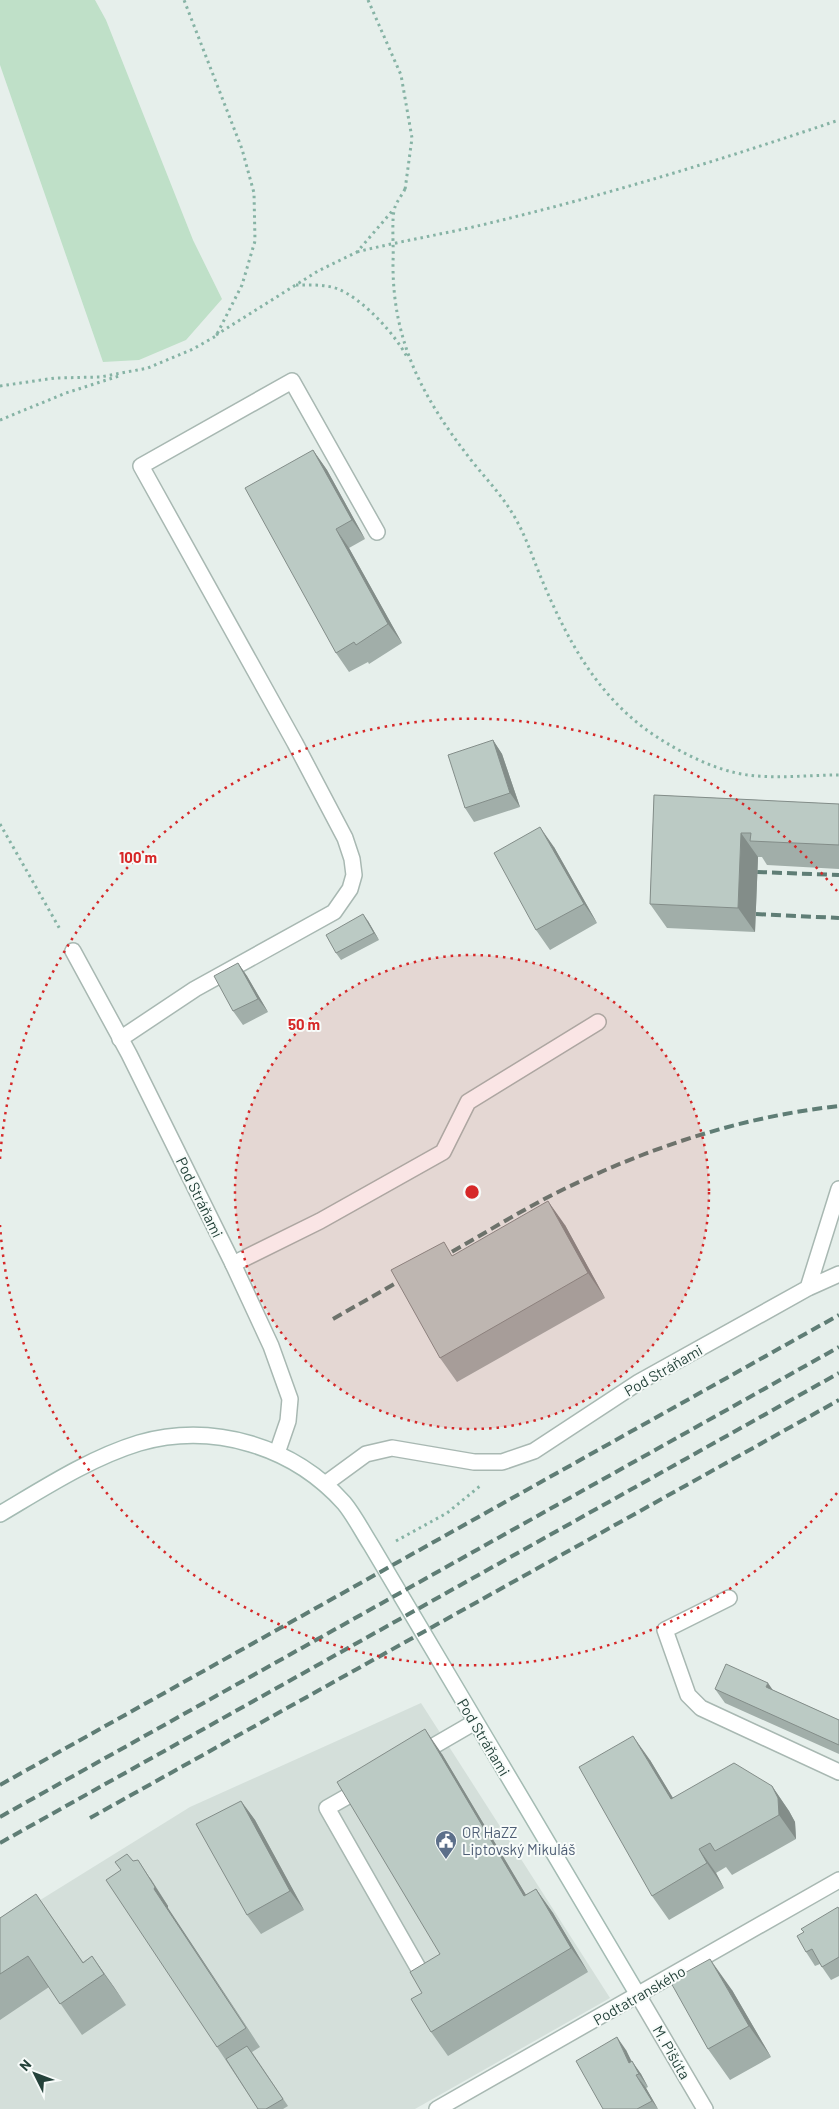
<svg xmlns="http://www.w3.org/2000/svg" width="839" height="2109" font-family="Barlow,sans-serif">
  <rect width="100%" height="100%" fill="#e6efeb"/>
  <path fill="#d4dfda" d="M421,1703L610,1998L415,2109H0V1925L190,1807Z"/>
  <path fill="#bfe0c8" d="M0,0H95L106,20L193,240L222,299L186,340L139,360L103,362L0,65Z"/>
  <g fill="none" stroke-linecap="round" stroke-linejoin="round">
    <g stroke="#a8b8b2" stroke-width="18">
      <path id="lane" d="M120,1039L195,989L334,912L350,889L354,875L352,859L345,838L295,743L141,466L292,381L377,532
        M233,1264L320,1221L443,1152L468,1102L598,1022
        M808,1288L839,1189
        M325,1484L366,1454L392,1448L474,1462H502L534,1451L639,1382L808,1288L839,1274
        M729,1598L665,1630L688,1695L701,1708L839,1772
        M418,1755L475,1722
        M364,1787L327,1808L421,1973"/>
    </g>
    <g stroke="#a8b8b2" stroke-width="18">
      <path id="street" d="M73,951L129,1054L233,1264L271,1346L290,1399L288,1421L277,1453
        M638,1995L705,2109
        M437,2109L839,1880"/>
    </g>
    <g stroke="#a4bbb3" stroke-width="18">
      <path id="secondary" d="M0,1514C44,1488 90,1458 139,1443C213,1422 293,1446 344,1503C354,1515 362,1531 371,1545L638,1995"/>
    </g>
    <path stroke="#86b3a5" stroke-width="3" stroke-dasharray="2.5 4" stroke-linecap="butt" d="M368,0L401,75L412,138L405,190
      M405,189C402,195 397,201 395,207C391,218 394,248 393,261C392,342 423,398 471,460C486,479 502,495 514,516C526,536 533,559 542,580C566,637 594,690 644,728C671,748 714,771 748,775C778,779 809,775 839,775
      M357,252C404,240 451,233 498,221C613,193 727,158 839,120
      M296,285C310,285 325,284 338,289C363,299 395,334 407,357
      M216,335L318,271L357,252L394,209
      M0,386L55,378L100,377L148,368L193,349L216,336L242,285L255,241L254,193L242,149L184,0
      M0,420L66,393L119,376
      M0,824L61,931
      M396,1541L447,1513L480,1486"/>
    <use href="#lane" stroke="#fff" stroke-width="15"/>
    <use href="#street" stroke="#fff" stroke-width="15"/>
    <use href="#secondary" stroke="#fff" stroke-width="15"/>
    <path stroke="#5f7d75" stroke-width="4" stroke-dasharray="10 5" stroke-linecap="butt" d="M757,872L839,875
      M756,914L839,918
      M439,1259C477,1238 515,1214 554,1194C644,1149 739,1117 839,1106
      M333,1319L410,1275
      M0,1785L839,1315
      M0,1817L839,1347
      M90,1818L839,1400
      M0,1843L839,1373"/>
  </g>
  <path fill="#a1aea9" d="M313,450L327,470L365,539L349,548L402,643L369,664L368,662L349,672L336,653Z
    M493,740L502,754L520,807L474,822L465,808Z
    M654,795L839,804V869L767,865L762,857H758L755,932L667,928L650,904Z
    M554,847L597,923L550,950L536,930Z
    M368,921L379,940L341,960L336,953Z
    M238,963L247,976L268,1012L243,1025L233,1011Z
    M565,1225L605,1298L457,1382L440,1358L453,1255Z
    M715,1689L773,1690L839,1720V1754L725,1703Z
    M442,1754L526,1895L536,1889L553,1913L588,1972L448,2056L431,2032L440,1954Z
    M650,1760L673,1798L772,1786L789,1811L795,1822L796,1839L732,1875L726,1867L716,1873L724,1888L669,1920L652,1896Z
    M241,1801L255,1820L304,1910L261,1934L247,1915Z
    M133,1861L151,1879L168,1906V1908L260,2047L252,2052L288,2106L283,2109H258L217,2047Z
    M36,1894L83,1962L92,1956L126,2005L82,2035L49,1987L0,2020V1918Z
    M839,1909V1976L831,1980L820,1964L815,1966L806,1952L804,1932Z
    M732,1990L771,2057L730,2080L708,2049Z
    M626,2050L631,2061L641,2074L648,2087L646,2088L658,2109H603Z"/>
  <path fill="#838d89" d="M313,450L327,470L365,539L352,520Z
    M336,529L349,548L402,643L388,624Z
    M493,740L502,754L520,807L510,793Z
    M540,827L554,847L597,923L584,904Z
    M741,833L758,857L755,932L738,908Z
    M363,914L368,921L379,940L374,933Z
    M238,963L247,976L268,1012L258,999Z
    M548,1201L565,1225L605,1298L588,1273Z
    M768,1683L777,1696L766,1687Z
    M425,1729L442,1754L541,1920L524,1896Z
    M633,1736L650,1760L688,1823L671,1799Z
    M772,1786L789,1811L795,1822L796,1839L779,1815Z
    M241,1801L255,1820L304,1910L290,1891Z
    M699,1849L716,1873L724,1888L707,1863Z
    M138,1860L168,1906V1908L260,2047L154,1889Z
    M536,1889L553,1913L588,1972L571,1948Z
    M92,1956L114,1987L126,2005L104,1974Z
    M710,1959L732,1990L771,2057L749,2026Z
    M617,2037L626,2050L638,2074L629,2063Z
    M632,2061L641,2074L648,2087L639,2074Z
    M636,2075L646,2088L658,2109L652,2101Z"/>
  <path fill="#bbcac4" stroke="#838d89" d="M313,450L352,520L336,529L388,624L356,645L354,642L336,653L245,488Z
    M493,740L510,793L465,808L448,755Z
    M654,795L839,804V845L750,841L751,833H741L738,908L650,904Z
    M540,827L584,904L536,930L494,853Z
    M363,914L374,933L336,953L326,935Z
    M238,963L258,999L233,1011L214,976Z
    M548,1201L588,1273L440,1358L391,1270L444,1242L452,1256Z
    M726,1664L768,1683L766,1687L839,1720V1745L715,1689Z
    M425,1729L524,1896L536,1889L571,1948L431,2032L411,1999L422,1993L410,1972L440,1954L337,1782Z
    M633,1736L671,1799L734,1763L772,1786L778,1798L779,1815L715,1851L710,1843L699,1849L707,1863L652,1896L579,1767Z
    M241,1801L290,1891L247,1915L196,1824Z
    M127,1854L133,1861L138,1860L155,1887L154,1889L246,2028L217,2047L106,1880L121,1870L115,1862Z
    M36,1894L83,1963L92,1956L104,1974L60,2004L28,1956L0,1974V1918Z
    M838,1907L839,1909V1957L822,1967L812,1949L806,1952L797,1936L804,1932L801,1929Z
    M710,1959L749,2026L708,2049L670,1981Z
    M617,2037L629,2063L632,2061L639,2074L636,2075L652,2101L637,2109H603L576,2061Z
    M247,2046L283,2099L266,2109H258L226,2059Z"/>
  <circle cx="472" cy="1192" r="237" fill="#d62828" fill-opacity=".12"/>
  <g fill="none" stroke="#d62828" stroke-width="2.5" stroke-dasharray="2.5 5">
    <circle cx="472" cy="1192" r="237"/>
    <path d="M837 1493A473 473 0 0 1 0 1225M0 1159A473 473 0 0 1 837 891"/>
  </g>
  <defs>
    <g id="civic-pin" transform="scale(1.125)"><path d="M0 17L-7.5 6A9.5 9.5 0 1 1 7.5 6Z" fill="#5c6f8a" stroke="#f7fbf9"/><path d="M-.6-6.5H3V-4.5H.6V-3L4-1V1h2V6H-6V1h2V-1L-.6-3ZM-1.2 2.5V6h2.4V2.5Z" fill="#fff"/></g>
  </defs>
  <g fill-rule="evenodd">
    <use href="#civic-pin" x="446" y="1841"/>
  </g>
  <g text-anchor="middle" dominant-baseline="central" stroke-width="4" stroke-linejoin="round" paint-order="stroke">
    <g font-size="15" fill="#24423a" stroke="#f7fbf9">
      <text transform="translate(200 1197) rotate(64)">Pod Stráňami</text>
      <text transform="translate(663 1370) rotate(-30)">Pod Stráňami</text>
      <text transform="translate(484 1737) rotate(59)">Pod Stráňami</text>
      <text transform="translate(639 1995) rotate(-30)">Podtatranského</text>
      <text transform="translate(672 2052) rotate(60)">M. Pišúta</text>
    </g>
    <g font-size="15" fill="#4e5e75" stroke="#f7fbf9" text-anchor="start">
      <text x="462" y="1832">OR HaZZ<tspan x="462" dy="17">Liptovský Mikuláš</tspan></text>
    </g>
  </g>
  <circle cx="472" cy="1192" r="8" fill="#d62828" stroke="#f7fbf9" stroke-width="2.5"/>
  <g font-size="15" text-anchor="middle" font-weight="bold" fill="#d62828" stroke="#f7fbf9" stroke-width="4" stroke-linejoin="round" paint-order="stroke">
    <text x="138" y="863">100 m</text>
    <text x="304" y="1030">50 m</text>
  </g>
  <g transform="translate(35 2074) rotate(312)" stroke="#f7fbf9" stroke-width="4" paint-order="stroke">
  <path d="M0-4L9 19L0 12L-9 19Z" fill="#24423a"/>
  <text y="-8" font-size="14" font-weight="bold" text-anchor="middle" fill="#24423a">N</text>
  </g>
</svg>
